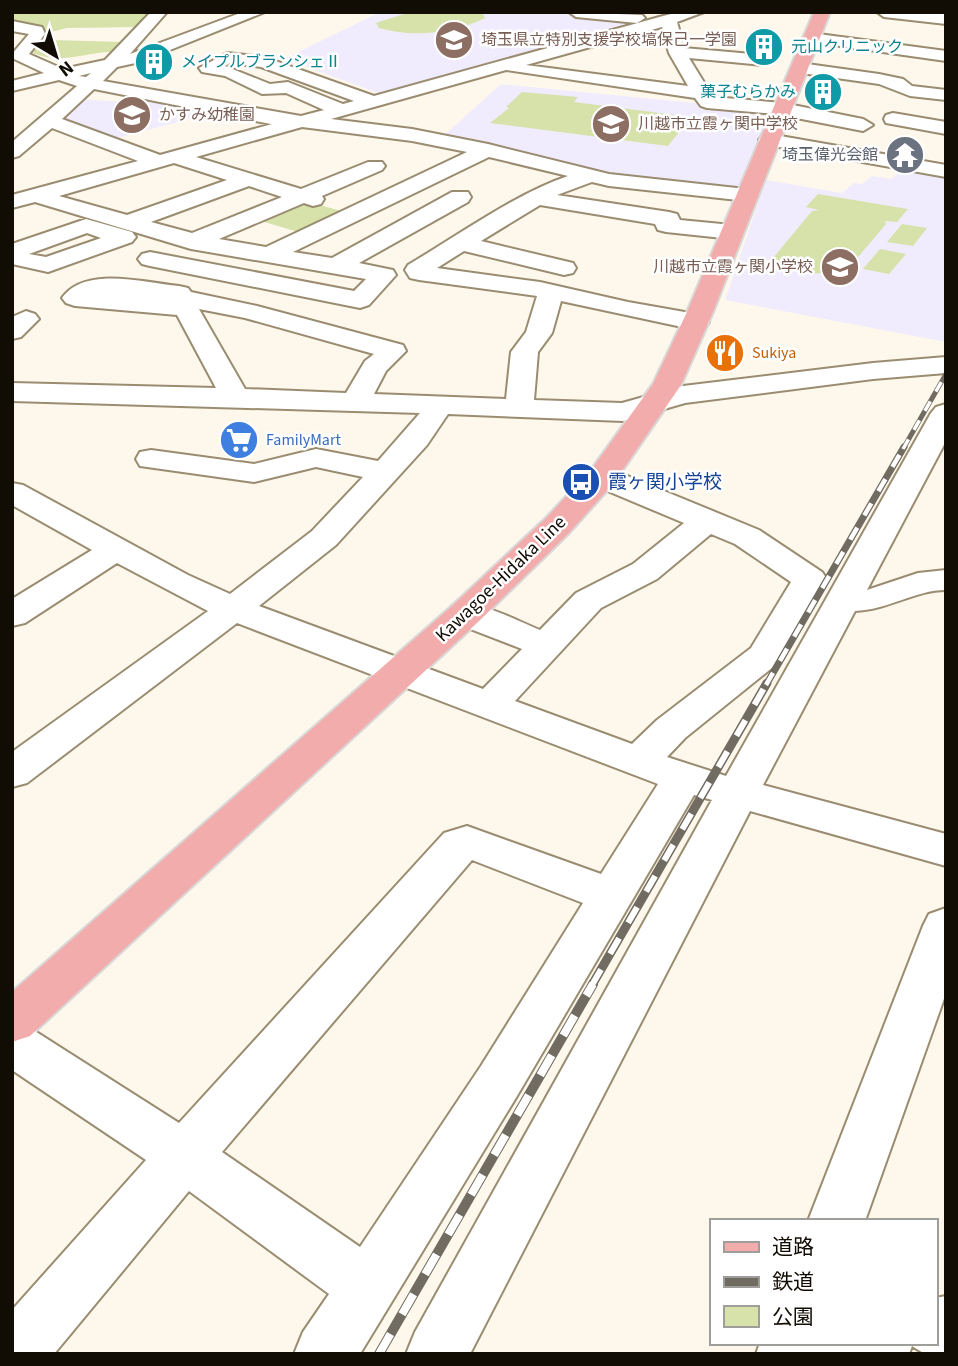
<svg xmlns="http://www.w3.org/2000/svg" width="958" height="1366" font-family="'Source Sans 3','Noto Sans JP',sans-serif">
  <rect width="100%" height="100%" fill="#fef8ec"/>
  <path fill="#f0ecfe" d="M380,12H562L652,21L387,96L284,59Z
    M501,84L705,104L772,110L737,191L624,181L441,138Z
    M163,97L223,110L106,141L56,121L77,99L129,102Z
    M907,166L946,172V342L725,300L766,180L842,193L854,183L862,184L872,176L891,179Z"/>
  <path fill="#d6e2aa" d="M15,12H156L139,27L67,28L51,32L12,25V13Z
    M410,12H482L485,18C455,33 412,38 379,28L376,23Z
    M51,40L124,42L115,52C93,51 74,60 52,58C43,57 33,53 24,51Z
    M522,92L578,97L574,102L691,117L668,146L490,123L509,108L506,107Z
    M818,194L908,209L897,222L885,221L886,224L848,269C825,274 790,279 773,258L812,211L819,210L806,207Z
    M306,201L348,213L305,234L254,219Z
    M902,224L927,228L913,246L887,242Z
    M880,249L906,254L889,274L863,269Z"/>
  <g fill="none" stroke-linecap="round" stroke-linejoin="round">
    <g stroke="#9a8c70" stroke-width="4">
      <path id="minor" d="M151,12H167L130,54L243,12H265L140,62L117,67L103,81L301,116L324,110L286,93L262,94L225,76L202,72L199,68L227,53L264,57L374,96L663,16L679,12H704L677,22L684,48L763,55L771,60L763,65L689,58L713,97L783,103L863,119L873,125L863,131L776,114L707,108L701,106L695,98L506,70L331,119L412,129L488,144L609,174L755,190L758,195L755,200L747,201L609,186L592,182L557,195L669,212L677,214L680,220L732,225L740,227L743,232L740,237L732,239L666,232L658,230L655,224L540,205L481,241L573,263L576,268L573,273L564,275L464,251L437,268L540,282L628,302L696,314L705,316L709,322L705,328L696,330L561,301L552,333L538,352L534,400L622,403L683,386L873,363L946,357V373L873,379L685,403L623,421L448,414L427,445L336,545L259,606L483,689L522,649L452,622L447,614L452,606C480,599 514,620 540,630L576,593L633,564L684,523L591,484L586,477L591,470L602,468L613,470L759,530L822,572L827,579L778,663L685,738L667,757L726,776L931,413L936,407L946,404V441L867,590L918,573L946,570V590C915,590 888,610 855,611L763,785L946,834V866L750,811L470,1354H406L415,1332L712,800L694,795L517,1096L360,1354H294L303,1332L329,1294L189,1191L54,1354H12V1310L146,1160L12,1070V1022L30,1028L179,1123L444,833L467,826L601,874L658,784L237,623L27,783L12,787V752L208,611L117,563L25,623L12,626V599L92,550L12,505V483L23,485L188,575L230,594L312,531L363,477L316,467L254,482L140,466L136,459L140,452L151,450L254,464L316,449L378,461L420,413L12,401V383L216,388L177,315L75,306L66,303L62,298C85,265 146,283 179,286L188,288L191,292L257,306L403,345L406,351L386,371L374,394L506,399L511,352L526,332L537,296L419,280L410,278L405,270L408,265C457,236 515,194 568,176L489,157L293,252L332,258L452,192H468L471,197L468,202L359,263L393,270L396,275L369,305L360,308L150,266L142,264L138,259L142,254L150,252L354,291L366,279L191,249L35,202L12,208V195L138,161L52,128L19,156L12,158V142L77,86L59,80L12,91V81L44,73L12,58V54L29,34L12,31V21L42,27L45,34L29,54L63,69L105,60ZM662,27L669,53L688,86L526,65ZM230,63L261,67L354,101L343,104L288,82L270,84L225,66ZM91,73L86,77L79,76ZM94,89L271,124H272L160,155L62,119ZM302,127L412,141L467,152L266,247L219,239L304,203L313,206L321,204L324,199L322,196L382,170L385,166L382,162H368L301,189L196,157ZM174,163L227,180L127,215L59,196ZM249,186L282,197L192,233L151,222ZM199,309L245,318L374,354L365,361L346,393L245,389ZM711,534L735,544L791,582L751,648L657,720L632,744L515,701L601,608L657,579ZM472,860L583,903L481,1066L360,1247L222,1152Z
        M569,12L642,15L645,18L637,23L576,17Z
        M877,12L946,14V24L884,17Z
        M811,33L946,51V61L805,41L803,38L805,35Z
        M800,63L879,74L903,79L912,86L946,90V100L910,96L879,84L794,72L791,68L794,64Z
        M893,113L946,122V134L886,123L884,119L886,115Z
        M769,134L946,165V177L762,144L759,140L762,136Z
        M86,219L132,232L136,237L132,242L48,272L12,264V244ZM87,233L101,238L46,257L29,254Z
        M26,311L35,314L39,319L21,337L12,339V317Z
        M946,908V993L865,1221H808L923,926L929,914Z
        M946,1296V1354H925L912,1346L909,1354H756L760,1343H935V1298Z"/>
    </g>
    <g stroke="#d9d8d7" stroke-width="4">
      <path id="major" d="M814,12H830L713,312L681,385L613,484L569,533L478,622L30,1036L12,1042V992L452,606L545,519L591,470L653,384L687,312Z"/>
    </g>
    <use href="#minor" fill="#fff" fill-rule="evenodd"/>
    <use href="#major" fill="#f3acac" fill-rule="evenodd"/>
    <g stroke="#716c62" stroke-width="5">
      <path id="rail-far3" d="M903,449L946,374"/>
    </g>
    <g stroke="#716c62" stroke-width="7">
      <path id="rail-far2" d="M766,685L904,447"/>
    </g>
    <g stroke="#716c62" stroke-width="9">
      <path id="rail-far1" d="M592,985L767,683"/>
    </g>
    <g stroke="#716c62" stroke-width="10">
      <path id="rail" d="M379,1354L593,984"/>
    </g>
    <use href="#rail-far3" stroke="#fff" stroke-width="3.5" stroke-dasharray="11" stroke-linecap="butt"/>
    <use href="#rail-far2" stroke="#fff" stroke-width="4.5" stroke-dasharray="14" stroke-linecap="butt"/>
    <use href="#rail-far1" stroke="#fff" stroke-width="6" stroke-dasharray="18" stroke-linecap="butt"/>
    <use href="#rail" stroke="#fff" stroke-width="8" stroke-dasharray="23" stroke-linecap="butt"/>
  </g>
  <defs>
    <g id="school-disc" transform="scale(2.0125)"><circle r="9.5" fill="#8d6e63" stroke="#fff"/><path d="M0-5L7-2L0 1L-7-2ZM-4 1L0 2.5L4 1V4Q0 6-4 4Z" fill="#fff"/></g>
    <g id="building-disc" transform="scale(2.0125)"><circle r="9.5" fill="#0f9aa8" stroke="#fff"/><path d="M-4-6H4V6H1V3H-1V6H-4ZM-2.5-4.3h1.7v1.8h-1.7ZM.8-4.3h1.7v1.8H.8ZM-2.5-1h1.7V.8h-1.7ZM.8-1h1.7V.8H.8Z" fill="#fff"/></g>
    <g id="temple-disc" transform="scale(2.0125)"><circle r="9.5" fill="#6b7280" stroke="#fff"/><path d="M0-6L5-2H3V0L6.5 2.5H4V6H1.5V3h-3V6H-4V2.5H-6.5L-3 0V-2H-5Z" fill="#fff"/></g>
    <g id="restaurant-disc" transform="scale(2.0125)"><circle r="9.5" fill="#e8710a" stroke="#fff"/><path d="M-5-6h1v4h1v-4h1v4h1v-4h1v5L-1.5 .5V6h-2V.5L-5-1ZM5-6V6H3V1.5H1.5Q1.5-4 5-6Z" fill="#fff"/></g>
    <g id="supermarket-disc" transform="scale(2.0125)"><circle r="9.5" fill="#3f7fe0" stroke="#fff"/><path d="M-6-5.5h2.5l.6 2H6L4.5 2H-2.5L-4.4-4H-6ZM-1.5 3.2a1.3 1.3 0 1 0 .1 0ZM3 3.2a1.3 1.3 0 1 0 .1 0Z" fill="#fff"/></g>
    <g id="bus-disc" transform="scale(2.0125)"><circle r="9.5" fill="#1a4fb4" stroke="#fff"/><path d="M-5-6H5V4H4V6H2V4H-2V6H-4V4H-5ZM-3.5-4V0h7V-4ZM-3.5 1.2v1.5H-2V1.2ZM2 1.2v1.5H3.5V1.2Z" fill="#fff"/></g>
  </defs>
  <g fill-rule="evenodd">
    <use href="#school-disc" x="454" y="40"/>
    <use href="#building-disc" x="764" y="47"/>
    <use href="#building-disc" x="154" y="62"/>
    <use href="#building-disc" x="823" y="92"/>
    <use href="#school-disc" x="132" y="115"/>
    <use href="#school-disc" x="611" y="124"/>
    <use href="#temple-disc" x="905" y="155"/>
    <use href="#school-disc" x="840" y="267"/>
    <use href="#restaurant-disc" x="725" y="353"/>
    <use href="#supermarket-disc" x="239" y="440"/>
    <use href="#bus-disc" x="581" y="482"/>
  </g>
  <g text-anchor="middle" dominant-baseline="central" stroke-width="5" stroke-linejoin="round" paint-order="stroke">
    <g font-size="16" fill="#785e54" stroke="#fff" text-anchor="start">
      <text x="481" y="40">埼玉県立特別支援学校塙保己一学園</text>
      <text x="159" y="115">かすみ幼稚園</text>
      <text x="638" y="124">川越市立霞ヶ関中学校</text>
      <text x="813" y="267" text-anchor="end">川越市立霞ヶ関小学校</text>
    </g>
    <g font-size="16" fill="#0d838f" stroke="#fff" text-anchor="start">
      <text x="791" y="47">元山クリニック</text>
      <text x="181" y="62">メイプルブランシェⅡ</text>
      <text x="796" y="92" text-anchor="end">菓子むらかみ</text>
    </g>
    <g font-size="16" fill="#5b616d" stroke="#fff" text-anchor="end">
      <text x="878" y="155">埼玉偉光会館</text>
    </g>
    <g font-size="16" fill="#c56008" stroke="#fff" text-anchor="start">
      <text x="752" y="353">Sukiya</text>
    </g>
    <g font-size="16" fill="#366cbe" stroke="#fff" text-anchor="start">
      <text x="266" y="440">FamilyMart</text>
    </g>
    <g font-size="19" fill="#164399" stroke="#fff" text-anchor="start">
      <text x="608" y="482">霞ヶ関小学校</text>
    </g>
    <g font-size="19" fill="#110c04" stroke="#fff">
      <text transform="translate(501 579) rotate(-44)">Kawagoe-Hidaka Line</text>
    </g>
  </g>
  <rect width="958" height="1366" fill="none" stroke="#110c04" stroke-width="28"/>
  <rect x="710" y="1219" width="228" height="126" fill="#ffffff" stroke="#a09e9b" stroke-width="2"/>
  <rect x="724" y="1242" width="35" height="10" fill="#f3acac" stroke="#a09e9b" stroke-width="2"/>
  <text x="772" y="1254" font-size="21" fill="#110c04">道路</text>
  <rect x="724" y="1277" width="35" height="10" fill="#716c62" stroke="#a09e9b" stroke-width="2"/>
  <text x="772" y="1289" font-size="21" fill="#110c04">鉄道</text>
  <rect x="724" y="1306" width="35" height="21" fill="#d6e2aa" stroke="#a09e9b" stroke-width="2"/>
  <text x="772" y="1324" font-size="21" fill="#110c04">公園</text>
  <g transform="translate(56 56) rotate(142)" stroke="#ffffff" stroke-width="5" paint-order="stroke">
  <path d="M0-5L12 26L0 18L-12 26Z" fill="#110c04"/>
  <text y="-10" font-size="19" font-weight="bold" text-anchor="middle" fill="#110c04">N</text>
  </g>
</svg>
